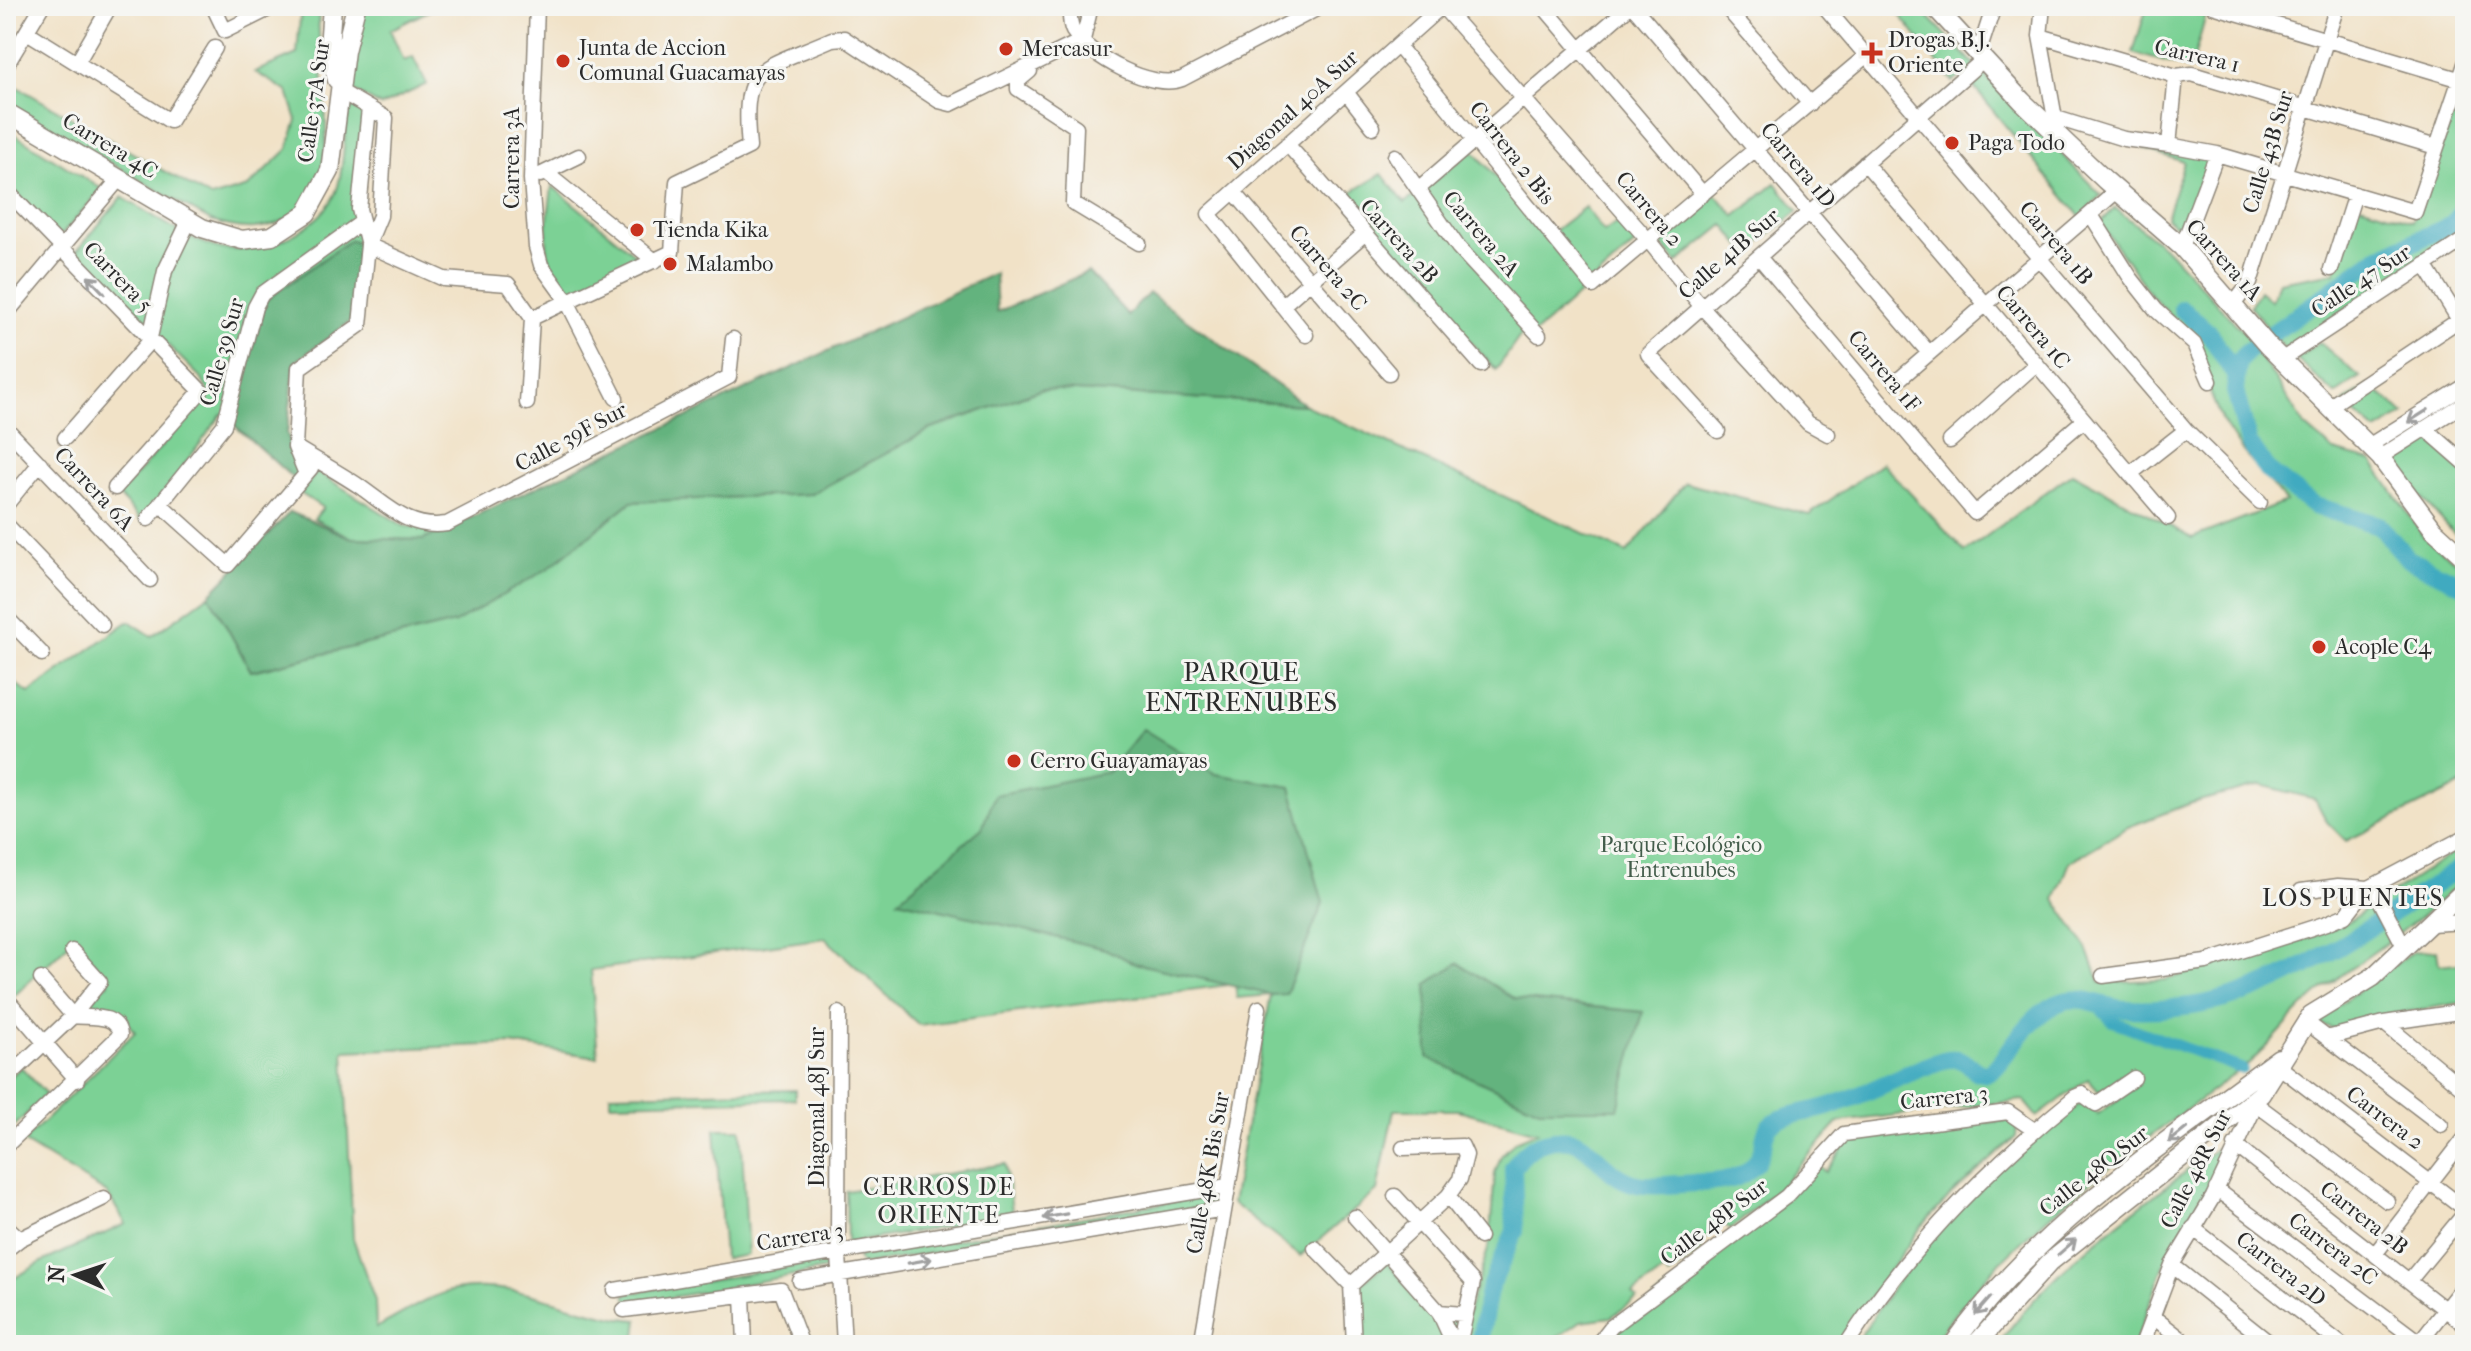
<svg xmlns="http://www.w3.org/2000/svg" width="2471" height="1351" font-family="'IM FELL French Canon',serif">
  <rect width="100%" height="100%" fill="#f6f6f2"/>
  <filter id="ink" filterUnits="userSpaceOnUse"><feTurbulence type="fractalNoise" baseFrequency=".0125" numOctaves="2"/><feDisplacementMap in="SourceGraphic" scale="16" xChannelSelector="R" yChannelSelector="G"/><feConvolveMatrix kernelMatrix="1 2 1 2 8 2 1 2 1" color-interpolation-filters="sRGB"/></filter>
  <filter id="wash" filterUnits="userSpaceOnUse"><feTurbulence type="fractalNoise" baseFrequency=".006" numOctaves="4" result="noise"/><feDisplacementMap in="SourceGraphic" scale="32" xChannelSelector="R" yChannelSelector="G"/><feGaussianBlur stdDeviation="1.8" result="paint"/><feColorMatrix in="noise" values="0 0 0 0 0 0 0 0 0 0 0 0 0 0 0 0 0 1.4 0 .05"/><feComposite in="paint" operator="in"/></filter>
  <g filter="url(#wash)">
    <rect width="100%" height="100%" fill="#f1e2c7"/>
    <path fill="#7bd195" stroke="#537e60" stroke-width="2" d="M301,6H319C313,64 354,187 287,219C260,232 239,230 211,221L6,102L7,81L211,198L248,187L288,149L297,120L288,92L255,72L297,54Z
      M362,6H438L390,30L404,61L413,57L427,84L381,106L349,88L354,38Z
      M1893,6H1918L2101,195L2081,218L1964,75L1953,82Z
      M2147,6L2206,15L2191,69L2133,53Z
      M2465,86V233L2285,349L2250,306L2259,291L2271,301L2279,282L2335,272L2357,204L2412,221Z
      M350,106L364,113L352,209L360,239L351,321L295,362L287,433L300,472L295,480L222,414L142,522L118,495L209,393L201,378L75,253L122,197C152,215 182,236 215,247C257,260 326,229 338,186C345,160 343,132 350,106Z
      M6,129L102,189L58,239L6,185Z
      M2146,145L2210,158L2184,232L2166,218L2184,162L2144,149Z
      M1473,150L1547,236L1585,207L1604,232L1624,218L1639,241L1533,335H1521L1496,370L1342,198L1382,174L1405,203Z
      M1776,183L1798,211L1747,253L1724,225L1677,263L1657,239L1714,192L1735,216Z
      M552,186L636,255L575,291C535,270 548,223 552,186Z
      M2115,208L2168,250L2248,337L2305,426L2334,451L2372,461L2425,538L2465,569V783L2346,841L2327,822L2315,799L2261,785L2191,803L2128,827L2070,862L2055,900L2087,948L2100,982L2165,980L2320,934L2349,921L2465,845V877C2419,924 2368,954 2317,994C2290,1016 2272,1046 2244,1067C2133,1152 2012,1227 1932,1345H1854L1898,1280L1959,1205L2045,1127L2048,1130L2083,1101L2098,1114L2136,1086L2127,1072L2099,1092L2088,1079L2037,1117L2023,1100L1839,1122L1778,1189L1730,1230L1724,1223L1699,1244L1702,1250L1669,1276L1664,1271L1633,1294L1637,1299L1611,1317L1581,1321L1555,1339L1556,1345H1355L1358,1286L1387,1262L1431,1315L1465,1321L1489,1246L1495,1173L1501,1156L1515,1141L1537,1132L1458,1110H1394L1377,1191L1300,1256L1232,1203L1271,995L1237,998L1235,984L919,1025L825,938L591,970L598,1057L510,1044L344,1051L353,1238L375,1301L376,1328C400,1316 429,1295 455,1290C519,1278 576,1316 638,1320L635,1345H6V1283L44,1261L126,1224L107,1193L23,1142L135,1032L123,1018L81,1008L109,983L75,938L14,996L6,987V738L17,724L6,722V684L10,680L29,693L129,621L152,636L209,595L251,671L454,623L547,569L631,502L811,494L929,430L1043,389L1305,405L1627,553L1685,483L1809,515L1882,463L1965,552L2072,473L2192,538L2286,502L2240,448L2221,419L2205,381L2196,342L2151,295L2100,223Z
      M2319,342L2360,377L2335,394L2296,359Z
      M2369,385L2405,414L2376,431L2343,402Z
      M2427,437L2465,470V546L2413,488L2395,458Z
      M317,472L404,526L444,531L423,540L352,538L314,519L323,508L300,493Z
      M2437,950L2439,965L2465,962V1002L2388,1015L2336,1030L2319,1023L2318,1019L2413,952Z
      M21,1067L46,1094L6,1135V1081Z
      M795,1090V1099L610,1103V1094Z
      M2009,1120L2017,1126L2016,1137L1952,1194L1922,1226L1836,1345H1606L1616,1330L1820,1167L1826,1172L1850,1139Z
      M715,1129H741L748,1255L724,1259Z
      M2236,1134L2216,1180L2168,1254L2135,1345H1998C2055,1261 2156,1195 2236,1134Z
      M1005,1164L1013,1216L847,1243L846,1191Z
      M1215,1194V1205L861,1265L858,1257Z
      M826,1261L827,1269L629,1305L625,1294Z"/>
    <path fill="#64b37e" stroke="#486f54" stroke-width="2" d="M350,240L359,244L351,321L295,362L287,433L300,472L295,480L231,422L266,300Z
      M1088,272L1128,315L1149,293L1305,405L1042,389L929,430L811,494L631,502L547,569L455,623L251,671L209,595L290,512L352,538L423,540L995,273L997,312Z
      M1143,729L1216,774L1291,787L1323,903L1286,994L1272,995L1134,963L1105,949L898,900L982,828L995,795L1108,772Z
      M1458,963L1515,999L1643,1012L1618,1109H1539L1428,1058L1427,984Z"/>
    <g fill="none" stroke-linecap="round" stroke-linejoin="round">
      <path stroke="#40aac0" stroke-width="11" d="M2094,1003L2112,1021L2242,1069"/>
      <path stroke="#40aac0" stroke-width="18" d="M2465,208L2452,225L2378,257L2245,353L2238,363L2235,391L2249,443L2268,471L2314,506L2379,525L2408,559L2465,586
        M2182,309L2209,333L2235,375
        M1479,1345L1489,1290L1515,1231L1513,1168C1520,1157 1532,1145 1545,1142C1595,1129 1593,1171 1633,1183C1652,1188 1675,1184 1694,1183C1724,1182 1754,1181 1763,1146C1765,1136 1765,1126 1776,1121C1792,1113 1813,1112 1830,1106C1868,1094 1904,1073 1943,1060C1948,1059 1956,1058 1961,1060C1971,1064 1975,1075 1987,1073C2002,1071 2024,1013 2064,1001C2084,995 2104,1008 2124,1009C2145,1010 2170,1009 2191,1006C2287,993 2385,916 2465,865"/>
    </g>
  </g>
  <g filter="url(#ink)">
    <g fill="none" stroke-linecap="round" stroke-linejoin="round">
      <g stroke="#8e8679" stroke-width="17">
        <path id="minor" d="M213,6L225,31L275,6
          M537,6L531,179L536,247L541,265L567,301L616,398
          M1070,6C1070,14 1069,24 1073,31C1089,56 1152,91 1182,79L1322,6
          M1442,6L1648,240L1702,307L1808,423L1828,434
          M1543,6L1703,194
          M1633,6L1929,353
          M1725,6L1810,104
          M1824,6L2186,430L2260,502
          M2043,6L2040,36L2056,124
          M2213,6L2465,81
          M27,32L170,121L215,48
          M2040,36L2176,76L2192,74L2436,147
          M1083,40L1091,6
          M1398,46L1593,286L1867,55
          M1978,55L1994,6
          M77,63L110,6
          M6,66L42,6
          M1030,71L1018,81V89L1076,127L1073,203L1139,243
          M340,91L386,118L380,216L368,245L444,279L508,284L532,318
          M1346,92L1373,127
          M2053,117L2124,139L2169,145L2176,76
          M1287,144L1481,365
          M2169,145L2217,154L2415,212L2465,64
          M1395,156L1458,247L1539,335
          M1865,163L2168,518
          M546,173L655,261
          M540,175L579,156
          M1418,189L1630,6
          M6,190L201,391L115,488
          M1234,192L1389,373
          M2091,215L2130,277L2156,310L2194,344L2210,381
          M2182,247L2217,154
          M1759,257L1975,513L2084,420
          M2425,265L2459,320
          M2331,269L2355,194
          M2233,305L2250,283L2337,6
          M1282,306L1363,235
          M6,314L119,179
          M532,318L672,252L677,182L749,147C741,61 760,71 832,39L844,38L939,101L951,104L1083,40
          M1306,335L1209,214L1442,6
          M2281,360L2465,239
          M1896,382L2117,191
          M527,403L532,318
          M2330,406L2465,316
          M6,428L150,580
          M2425,428L2465,463
          M1718,431L1648,354L1983,60
          M65,438L149,342L165,271L189,221
          M1950,441L2036,364
          M2370,445L2465,386
          M295,447C316,460 338,472 359,486C388,506 409,530 447,524L729,377L733,339
          M2380,457L2465,403
          M306,474L295,447L299,368L360,325L368,245L359,209L369,108
          M2130,474L2186,430
          M160,504L228,565L311,468
          M6,505L40,463
          M148,519L224,425L255,307L262,294L362,222
          M6,524L102,625
          M6,617L42,654
          M2373,887L2405,948
          M2301,891L2338,886L2369,888L2465,837
          M2430,924L2465,922
          M2103,976L2206,962L2327,923L2346,915L2367,888
          M6,998L77,1080
          M839,1013L838,1236L844,1345
          M2305,1021L2441,1125
          M2384,1023L2465,1090
          M2327,1038L2384,1023L2465,1011
          M2277,1065L2465,1209
          M6,1079L73,1016L100,982L72,951
          M2256,1104L2387,1201
          M2235,1145L2465,1325
          M6,1146L120,1035C117,1013 92,1018 73,1016L41,979
          M2216,1189L2423,1345
          M1395,1196L1473,1282L1459,1345
          M1448,1196L1480,1237
          M1355,1217L1439,1312L1463,1314
          M6,1226L20,1239
          M2193,1228L2342,1345
          M1315,1248L1351,1285
          M6,1250L20,1239L104,1198
          M2375,1254L2465,1138
          M2172,1265L2272,1345
          M800,1281L1224,1209
          M2409,1281L2465,1213
          M615,1290L1228,1186
          M743,1295L745,1345
          M624,1310L781,1290L802,1345
          M1439,1312L1454,1345
          M2152,1316L2189,1345
          M1201,1345L1259,1008
          M1354,1345L1351,1285L1448,1196L1460,1179L1466,1155L1462,1146L1403,1148
          M1597,1345L1611,1327L1787,1196L1844,1134L2008,1112L2034,1130
          M1846,1345C1908,1249 1986,1169 2075,1097L2082,1094L2096,1104L2134,1078
          M2142,1345L2172,1265L2213,1197L2259,1098
          M2417,1345L2465,1284"/>
      </g>
      <g stroke="#8e8679" stroke-width="21">
        <path id="major" d="M332,6L329,49L337,80
          M1934,6L2022,101L2105,180L2182,247L2268,346L2380,457L2434,530L2465,558
          M6,112L202,228L242,240L272,236L307,213L330,171L345,51L356,6
          M1953,1345C2034,1228 2166,1143 2279,1058
          M1975,1345L2050,1262L2261,1094L2311,1015L2373,977L2465,890"/>
      </g>
      <use href="#minor" stroke="#fff" stroke-width="14"/>
      <use href="#major" stroke="#fff" stroke-width="18"/>
    </g>
    <defs><path id="oneway-shaft" d="M-6 0H5M1.5-3L5.5 0L1.5 3" fill="none" stroke-width="1.6" stroke-linecap="round" stroke-linejoin="round" transform="scale(2)"/></defs>
    <g stroke="#a0a0a0">
      <use href="#oneway-shaft" transform="translate(96 285) rotate(-134)"/>
      <use href="#oneway-shaft" transform="translate(2418 416) rotate(148)"/>
      <use href="#oneway-shaft" transform="translate(2178 1135) rotate(142)"/>
      <use href="#oneway-shaft" transform="translate(1055 1216) rotate(170)"/>
      <use href="#oneway-shaft" transform="translate(2067 1247) rotate(-41)"/>
      <use href="#oneway-shaft" transform="translate(920 1261) rotate(-10)"/>
      <use href="#oneway-shaft" transform="translate(1983 1306) rotate(131)"/>
    </g>
  </g>
  <g fill="#c8321e" stroke="#f6f6f2" stroke-width="3">
    <circle cx="1006" cy="49" r="8"/>
    <path d="M1868 41h8v8h8v8h-8v8h-8v-8h-8v-8h8z"/>
    <circle cx="563" cy="61" r="8"/>
    <circle cx="1952" cy="143" r="8"/>
    <circle cx="637" cy="230" r="8"/>
    <circle cx="670" cy="264" r="8"/>
    <circle cx="2319" cy="647" r="8"/>
    <circle cx="1014" cy="761" r="8"/>
  </g>
  <g text-anchor="middle" dominant-baseline="central" stroke-width="6" stroke-linejoin="round" paint-order="stroke">
    <g font-size="22" fill="#2b2b2b" stroke="#f6f6f2" text-anchor="start">
      <text x="1888" y="40">Drogas B.J.<tspan x="1888" dy="25">Oriente</tspan></text>
      <text x="579" y="48">Junta de Accion<tspan x="579" dy="25">Comunal Guacamayas</tspan></text>
      <text x="1022" y="49">Mercasur</text>
      <text x="1968" y="143">Paga Todo</text>
      <text x="653" y="230">Tienda Kika</text>
      <text x="686" y="264">Malambo</text>
      <text x="2335" y="647">Acople C4</text>
      <text x="1030" y="761">Cerro Guayamayas</text>
    </g>
    <g font-size="22" fill="#2b2b2b" stroke="#f6f6f2">
      <text transform="translate(2197 56) rotate(13)">Carrera 1</text>
      <text transform="translate(314 101) rotate(-82)">Calle 37A Sur</text>
      <text transform="translate(1293 110) rotate(-42)">Diagonal 40A Sur</text>
      <text transform="translate(110 146) rotate(31)">Carrera 4C</text>
      <text transform="translate(2268 152) rotate(-73)">Calle 43B Sur</text>
      <text transform="translate(1512 153) rotate(52)">Carrera 2 Bis</text>
      <text transform="translate(512 158) rotate(-90)">Carrera 3A</text>
      <text transform="translate(1798 165) rotate(50)">Carrera 1D</text>
      <text transform="translate(1649 209) rotate(50)">Carrera 2</text>
      <text transform="translate(1481 234) rotate(50)">Carrera 2A</text>
      <text transform="translate(1399 241) rotate(48)">Carrera 2B</text>
      <text transform="translate(2056 243) rotate(50)">Carrera 1B</text>
      <text transform="translate(1729 254) rotate(-41)">Calle 41B Sur</text>
      <text transform="translate(2224 260) rotate(48)">Carrera 1A</text>
      <text transform="translate(1328 268) rotate(49)">Carrera 2C</text>
      <text transform="translate(118 277) rotate(46)">Carrera 5</text>
      <text transform="translate(2361 281) rotate(-33)">Calle 47 Sur</text>
      <text transform="translate(2033 327) rotate(50)">Carrera 1C</text>
      <text transform="translate(222 352) rotate(-74)">Calle 39 Sur</text>
      <text transform="translate(1884 371) rotate(50)">Carrera 1F</text>
      <text transform="translate(571 437) rotate(-28)">Calle 39F Sur</text>
      <text transform="translate(94 489) rotate(47)">Carrera 6A</text>
      <text transform="translate(1944 1098) rotate(-6)">Carrera 3</text>
      <text transform="translate(817 1107) rotate(-90)">Diagonal 48J Sur</text>
      <text transform="translate(2385 1118) rotate(37)">Carrera 2</text>
      <text transform="translate(2196 1169) rotate(-63)">Calle 48R Sur</text>
      <text transform="translate(2094 1171) rotate(-38)">Calle 48Q Sur</text>
      <text transform="translate(1208 1173) rotate(-80)">Calle 48K Bis Sur</text>
      <text transform="translate(2364 1218) rotate(38)">Carrera 2B</text>
      <text transform="translate(1714 1222) rotate(-37)">Calle 48P Sur</text>
      <text transform="translate(800 1237) rotate(-9)">Carrera 3</text>
      <text transform="translate(2333 1249) rotate(37)">Carrera 2C</text>
      <text transform="translate(2281 1269) rotate(38)">Carrera 2D</text>
    </g>
    <g font-size="22" fill="#435d4b" stroke="#f6f6f2">
      <text x="1681" y="845">Parque Ecológico<tspan x="1681" dy="25">Entrenubes</tspan></text>
    </g>
    <g font-size="24" letter-spacing="2" fill="#2b2b2b" stroke="#f6f6f2">
      <text x="2353" y="898">LOS PUENTES</text>
      <text x="939" y="1187">CERROS DE<tspan x="939" dy="28">ORIENTE</tspan></text>
    </g>
    <g font-size="26" letter-spacing="2" fill="#2b2b2b" stroke="#f6f6f2">
      <text x="1242" y="672">PARQUE<tspan x="1242" dy="30">ENTRENUBES</tspan></text>
    </g>
  </g>
  <rect width="2471" height="1351" fill="none" stroke="#f6f6f2" stroke-width="32"/>
  <g transform="translate(76 1275) rotate(273)" stroke="#f6f6f2" stroke-width="6" paint-order="stroke">
  <path d="M0-6L14 30L0 20L-14 30Z" fill="#2b2b2b"/>
  <text y="-12" font-size="22" font-weight="bold" text-anchor="middle" fill="#2b2b2b">N</text>
  </g>
</svg>
